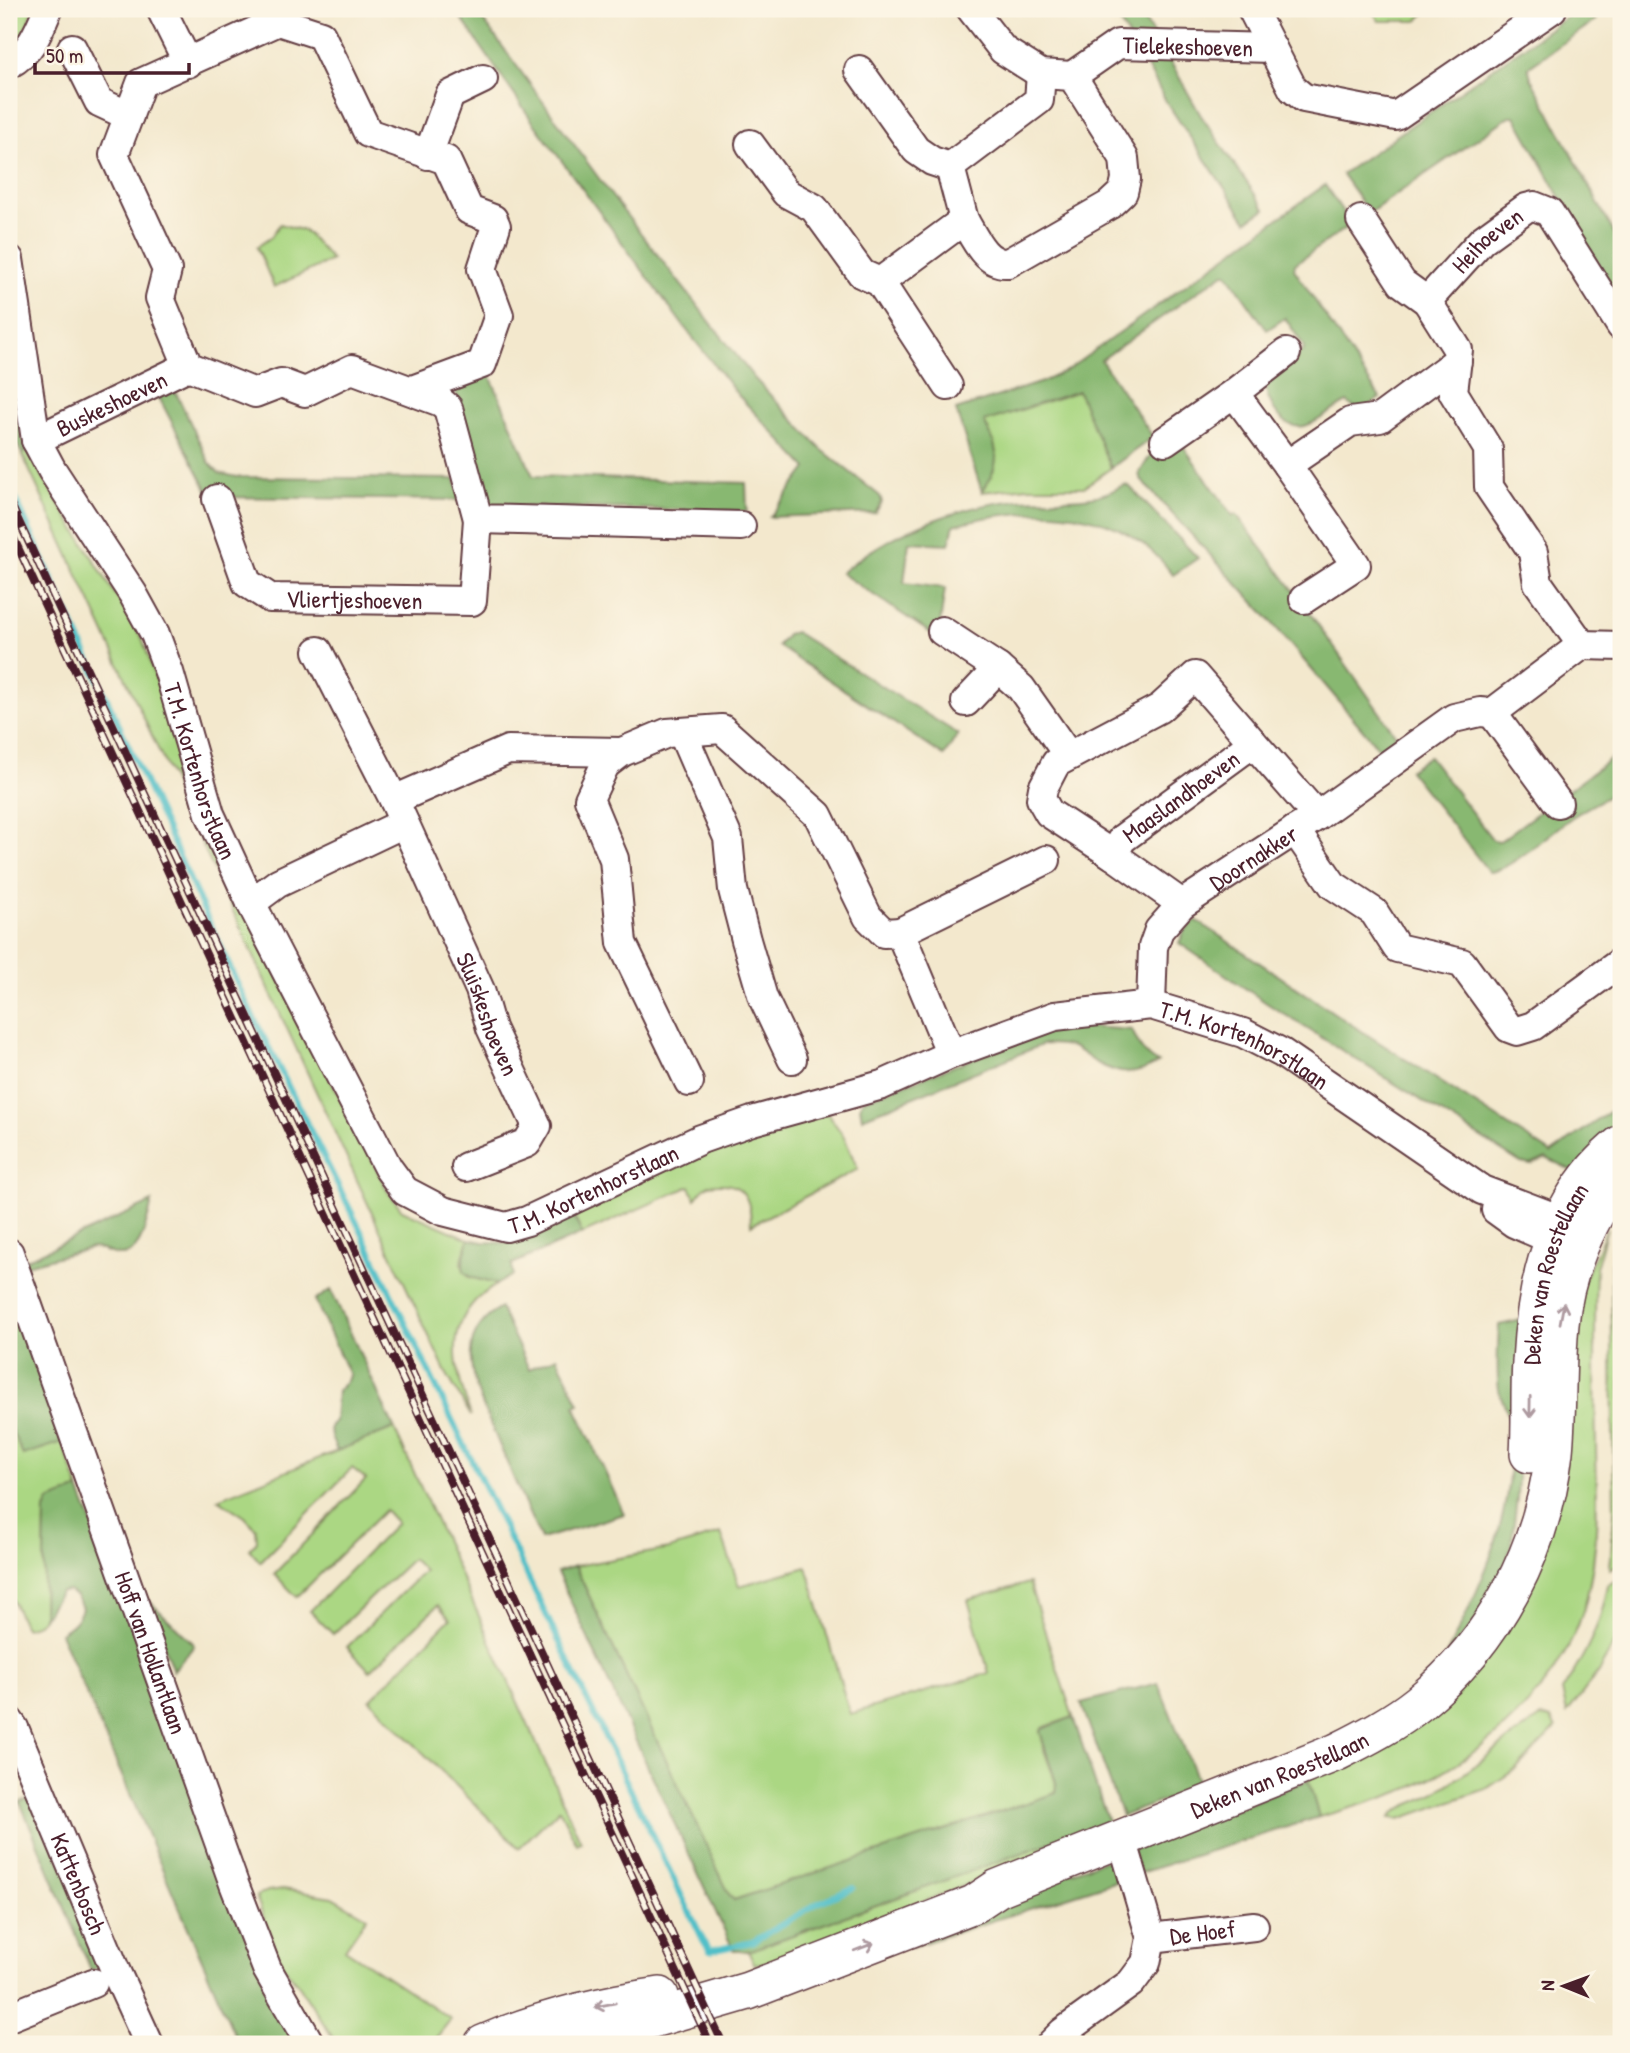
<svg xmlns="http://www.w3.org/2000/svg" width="1630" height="2053" font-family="'Patrick Hand',sans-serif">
  <rect width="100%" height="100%" fill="#fcf5e5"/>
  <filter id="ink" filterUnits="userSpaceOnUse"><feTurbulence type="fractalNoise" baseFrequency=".0143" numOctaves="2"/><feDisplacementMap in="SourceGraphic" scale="14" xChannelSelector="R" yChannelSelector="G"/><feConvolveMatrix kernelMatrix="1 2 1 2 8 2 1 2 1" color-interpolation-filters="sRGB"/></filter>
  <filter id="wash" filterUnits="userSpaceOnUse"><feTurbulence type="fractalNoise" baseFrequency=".00686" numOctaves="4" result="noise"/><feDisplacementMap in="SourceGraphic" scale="28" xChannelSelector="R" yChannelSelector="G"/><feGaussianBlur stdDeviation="1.57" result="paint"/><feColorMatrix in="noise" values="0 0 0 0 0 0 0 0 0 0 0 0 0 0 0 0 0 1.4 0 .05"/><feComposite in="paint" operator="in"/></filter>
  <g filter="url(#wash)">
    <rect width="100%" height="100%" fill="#f3e8cd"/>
    <path fill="#abd783" stroke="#7a7b57" stroke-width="2" d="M9,9H33L29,23L9,52Z
      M1371,9H1428V10L1417,21H1379Z
      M280,224L305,231L332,260L274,287L257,247L271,237Z
      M1079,391L1111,468L1084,487H1028L982,492C999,466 1001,449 984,422Z
      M27,451L142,638L165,706L190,802L388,1192L402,1210L469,1239L461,1263L469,1277L497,1284C490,1290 481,1294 475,1301C443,1336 458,1377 471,1416L445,1371L22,454Z
      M827,1113L843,1135L858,1169L751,1225C751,1205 747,1185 723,1184C718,1184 712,1183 707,1186C702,1189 699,1195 695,1199L690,1186L582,1234L571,1210L738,1134Z
      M1607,1229L1596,1268C1594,1328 1595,1388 1596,1448C1597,1497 1599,1548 1587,1596C1570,1674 1499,1744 1429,1779C1398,1795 1354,1807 1319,1817L1308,1780L1516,1613L1566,1321Z
      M1621,1235V1563L1610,1569L1614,1512L1611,1265L1615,1247Z
      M9,1425L23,1455L62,1442L79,1489L49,1501L45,1510L43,1618L38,1624L25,1628L9,1592L13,1554L9,1532Z
      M394,1428L581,1842L577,1844L559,1809L519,1848L370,1700L450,1619L438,1605L370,1671L347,1647L424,1571L412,1559L333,1634L310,1611L397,1523L385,1510L297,1597L274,1574L366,1479L352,1468L260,1562L249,1549L257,1541L256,1529L245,1517L218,1499Z
      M721,1533L739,1586L807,1567L850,1714L989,1673L968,1600L1029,1583L1073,1717L1042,1728L1043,1747L1057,1786L1056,1793L734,1900L730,1897L575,1566L669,1549Z
      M1621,1577C1621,1591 1624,1608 1621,1622C1613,1656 1588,1686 1567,1713L1562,1691C1584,1657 1601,1626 1608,1585Z
      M1541,1717L1551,1719L1556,1728L1516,1769L1486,1789L1400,1819L1390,1818C1399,1806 1413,1804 1426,1797C1469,1775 1502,1742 1541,1717Z
      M1108,1822L1110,1829L765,1963L754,1964L748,1951Z
      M283,1889L332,1897L367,1917L345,1949L451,2019L431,2044H337L300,1987L280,1962L256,1896L268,1891Z"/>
    <path fill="#88b871" stroke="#696c4e" stroke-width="2" d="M455,9H475L617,203L755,379L821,449L880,496L882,502L875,513L770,517L807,468L738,395L685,328L533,122Z
      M1112,9H1138L1157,41L1130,40Z
      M1578,9H1588L1596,20L1528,67L1531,78L1621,246V305L1515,116H1510L1369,213L1342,174Z
      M1143,59L1170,61L1200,114L1265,209L1247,221L1167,103Z
      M1325,185L1351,224L1295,264L1294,269L1380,398L1359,412L1347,402C1320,415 1298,446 1274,409C1268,398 1265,391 1266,379L1304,350L1303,345L1285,318L1267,330L1227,273H1224L1101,360L1153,437L1111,468L1078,391L984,422C1000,451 1001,463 982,492L956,410L1042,382L1066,371Z
      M9,354L20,434L27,451L22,454L9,426Z
      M487,368L533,476L746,483L747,511L493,506L484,504L472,464L455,386Z
      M170,380L209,462L219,473L237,477L455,479L461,500L211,497L154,388Z
      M1178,439L1233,516L1236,514L1298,596L1404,747L1387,758L1262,611L1141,480L1139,474L1158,443Z
      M1123,485L1129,486L1198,558L1173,575C1121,503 1032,504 954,525L949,544L909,542L904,583L945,588L938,638L841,573C888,533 957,506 1018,500C1054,497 1092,505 1123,485Z
      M795,632L958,734L944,756L778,646L788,634Z
      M1621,751V789C1606,798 1589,806 1574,816C1555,828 1509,872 1489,872L1409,770L1429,756L1493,840L1500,841Z
      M1196,920L1346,1021L1551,1153L1621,1104V1127L1578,1173L1546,1158L1531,1165L1521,1163L1268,1004L1179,943L1184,932Z
      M1063,1025L1132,1030C1138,1044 1144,1057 1158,1063C1135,1077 1119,1075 1095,1062C1087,1057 1080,1050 1072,1047C1062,1044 1053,1044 1044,1044L862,1118L860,1106L863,1100Z
      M152,1202C147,1219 142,1257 119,1255C109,1254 102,1248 92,1248L26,1265L25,1260Z
      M571,1210L582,1234L512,1264L513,1275L497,1284C461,1275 457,1277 469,1239L483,1242L505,1243Z
      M331,1290L394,1428L337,1451L331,1437L330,1427L335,1421L337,1391L346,1382L349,1375L315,1300Z
      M9,1292L62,1442L23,1455L9,1425Z
      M500,1308L529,1369L557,1357L579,1404L575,1406L624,1514L541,1539C525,1506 511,1472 497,1439C486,1412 469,1381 471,1351C472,1332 485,1317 500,1308Z
      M1526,1319L1517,1498L1511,1547L1502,1573L1478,1619L1445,1657C1480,1588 1513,1521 1510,1442C1509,1434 1510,1424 1508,1415C1506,1407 1501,1399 1499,1390C1496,1369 1498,1347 1499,1325Z
      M79,1489L295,2044H217L235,2036L60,1633C71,1626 78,1621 82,1608L77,1597L69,1591L61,1592L43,1618L45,1510L49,1501Z
      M575,1566L730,1896L734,1900L1056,1793L1057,1786L1040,1732L1042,1729L1073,1717L1108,1822L748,1951H734L557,1572Z
      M147,1599L193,1643L194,1646L173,1671Z
      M1158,1683L1200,1787L1122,1816L1081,1703Z
      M1308,1780L1319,1817L1140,1873L1132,1850Z
      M33,1797L105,1964L91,1970L20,1802Z
      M1118,1855L1126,1878L911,1947L1021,1891Z"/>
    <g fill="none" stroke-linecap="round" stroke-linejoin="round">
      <path stroke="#51bfc8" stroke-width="6" d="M9,485L244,998L360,1229L703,1940L710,1951L752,1942L818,1903L853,1888"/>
    </g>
  </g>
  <g filter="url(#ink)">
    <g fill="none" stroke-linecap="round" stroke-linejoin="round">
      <g stroke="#633d43" stroke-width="32">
        <g id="minor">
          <path d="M161,9L188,63"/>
          <path d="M1252,9L1293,89L1304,98L1396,116L1552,9"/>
          <path d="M72,48L99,102L129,116"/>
          <path d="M9,64C31,52 39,31 48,9"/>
          <path d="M859,70L916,150L932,161L950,167"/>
          <path id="s1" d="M1072,76L1118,44L1272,48"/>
          <path d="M750,144L786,193L814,208L862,274L880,282L948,386"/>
          <path d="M428,155L450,95L483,79"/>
          <path d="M964,220C974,237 985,265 1008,263L1109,205L1123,192L1126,179L1124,158L1072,76L1041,74L1003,50L971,9"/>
          <path d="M1361,220L1402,283L1427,301L1458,350L1453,392L1488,449L1489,487L1533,552L1538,583L1582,645"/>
          <path id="s2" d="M9,259L36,440L52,470L133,594L155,634L169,672L210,814L251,903L388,1168L405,1191L443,1211L506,1227L527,1221L701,1139L752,1121L882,1085L951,1054L1055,1016L1151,1005L1243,1033L1282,1053L1482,1190L1580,1227"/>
          <path d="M880,282L964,220L950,167L1039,100L1041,74"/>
          <path id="s3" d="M1427,301L1482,240L1526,208L1534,206L1549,212L1621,326"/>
          <path d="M412,390L482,364L499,315L482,269L496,226L493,219L469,210L446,160L368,133L321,35L278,21L141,83L114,155L167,270L160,298L188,366L255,393L281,383L305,392L352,369L441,402L448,408L478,519L741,526"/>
          <path d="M1234,393L1286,353"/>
          <path id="s4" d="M36,440L188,366"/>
          <path d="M1165,441L1234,393L1287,465L1356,565L1304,599"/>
          <path d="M1287,465L1350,422L1380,418L1457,361"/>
          <path id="s5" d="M217,499L247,583L270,598L472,601L478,519"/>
          <path d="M942,631L998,668L1021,688L1068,755"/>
          <path id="s6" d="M318,651L394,800L480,990L491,1028L537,1126L527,1143L466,1167"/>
          <path d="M966,702L998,668"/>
          <path d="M1492,713L1558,803"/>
          <path d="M682,732L728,838L733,890L746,940L763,998L792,1059"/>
          <path d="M394,800L508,750L622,752"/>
          <path d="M1295,830L1333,885L1374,912L1397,948L1462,963L1509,1028L1517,1031L1533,1026L1621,962"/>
          <path id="s7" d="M1113,855L1122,839L1253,743"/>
          <path d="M251,903L278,883L404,823"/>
          <path d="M1182,904L1113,855L1049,813L1041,799L1043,788L1056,763L1160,708L1195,676L1317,816"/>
          <path d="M900,932L951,1054"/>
          <path id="s8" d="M1151,1005L1153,947L1159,930L1182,904L1317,816L1454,718L1480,712L1492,713L1582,645L1621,646"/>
          <path d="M689,1082L622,943L614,859L589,799L605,765L622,752L667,733L722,729L818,815L868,917L884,933L900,932L1046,860"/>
          <path d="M1496,1210L1514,1223L1571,1248"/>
          <path id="s9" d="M9,1253L234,1884L267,1969L310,2044"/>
          <path id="s10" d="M9,1721L14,1728L116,1972L149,2044"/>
          <path id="s11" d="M1151,1938L1254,1926"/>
          <path d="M9,2017L93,1983"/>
          <path d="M1051,2044L1063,2032L1131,1983L1146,1963L1151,1938L1122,1839"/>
        </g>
      </g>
      <g stroke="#633d43" stroke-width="40">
        <g id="major">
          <path id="s12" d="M1529,1454C1531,1423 1529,1393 1531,1362C1535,1281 1555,1196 1621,1144"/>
          <path d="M483,2044C540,2019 599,2005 660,1996"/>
          <path id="s13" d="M567,2044L748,1991L974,1904L998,1888L1337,1752C1365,1738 1394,1723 1419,1703C1495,1641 1543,1549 1554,1452C1558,1409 1556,1366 1560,1324C1565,1268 1589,1218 1621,1173"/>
        </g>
      </g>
      <use href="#minor" stroke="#fff" stroke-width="28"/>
      <use href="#major" stroke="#fff" stroke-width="37"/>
      <g stroke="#4a1f2b" stroke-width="8">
        <path id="rail" d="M9,500L723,2044
          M9,528L710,2044"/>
      </g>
      <use href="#rail" stroke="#fcf5e5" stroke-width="5" stroke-dasharray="16" stroke-linecap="butt"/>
    </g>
    <defs><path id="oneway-shaft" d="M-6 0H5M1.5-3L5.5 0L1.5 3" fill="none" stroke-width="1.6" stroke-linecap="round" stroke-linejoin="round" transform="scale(1.75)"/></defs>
    <g stroke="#ae9aa0">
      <use href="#oneway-shaft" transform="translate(1562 1313) rotate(-79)"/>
      <use href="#oneway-shaft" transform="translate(1530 1407) rotate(91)"/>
      <use href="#oneway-shaft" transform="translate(864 1947) rotate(-21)"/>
      <use href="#oneway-shaft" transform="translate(605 2005) rotate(169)"/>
    </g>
  </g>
  <g text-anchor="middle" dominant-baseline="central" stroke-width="6" stroke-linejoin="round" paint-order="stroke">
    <g font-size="24" fill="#4a1f2b" stroke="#fcf5e5">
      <text stroke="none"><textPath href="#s1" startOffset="126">Tielekeshoeven</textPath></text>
      <text stroke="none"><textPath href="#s3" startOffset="86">Heihoeven</textPath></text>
      <text stroke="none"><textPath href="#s4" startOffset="84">Buskeshoeven</textPath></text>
      <text stroke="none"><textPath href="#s5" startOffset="201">Vliertjeshoeven</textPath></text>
      <text stroke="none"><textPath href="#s2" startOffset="555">T.M. Kortenhorstlaan</textPath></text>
      <text stroke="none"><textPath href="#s7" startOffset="91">Maaslandhoeven</textPath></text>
      <text stroke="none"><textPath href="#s8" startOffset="196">Doornakker</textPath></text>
      <text stroke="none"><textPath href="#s6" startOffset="401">Sluiskeshoeven</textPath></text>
      <text stroke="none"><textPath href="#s2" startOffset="1920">T.M. Kortenhorstlaan</textPath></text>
      <text stroke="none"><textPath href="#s2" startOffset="1227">T.M. Kortenhorstlaan</textPath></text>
      <text stroke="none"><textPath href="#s12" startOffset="184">Deken van Roestellaan</textPath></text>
      <text stroke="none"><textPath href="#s9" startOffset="424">Hoff van Hollantlaan</textPath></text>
      <text stroke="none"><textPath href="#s13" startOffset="763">Deken van Roestellaan</textPath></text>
      <text stroke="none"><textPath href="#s10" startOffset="177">Kattenbosch</textPath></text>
      <text stroke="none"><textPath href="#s11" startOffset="52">De Hoef</textPath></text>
    </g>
  </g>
  <rect width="1630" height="2053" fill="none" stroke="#fcf5e5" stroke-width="35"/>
  <g transform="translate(1564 1986) rotate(271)" stroke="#fcf5e5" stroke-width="5" paint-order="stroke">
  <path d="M0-5L12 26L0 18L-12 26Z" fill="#4a1f2b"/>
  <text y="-10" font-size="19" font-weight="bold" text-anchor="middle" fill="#4a1f2b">N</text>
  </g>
  <path d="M35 63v10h154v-10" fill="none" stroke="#4a1f2b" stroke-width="3.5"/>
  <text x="46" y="63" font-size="21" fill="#4a1f2b" stroke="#fcf5e5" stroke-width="5" paint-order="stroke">50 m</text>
</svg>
